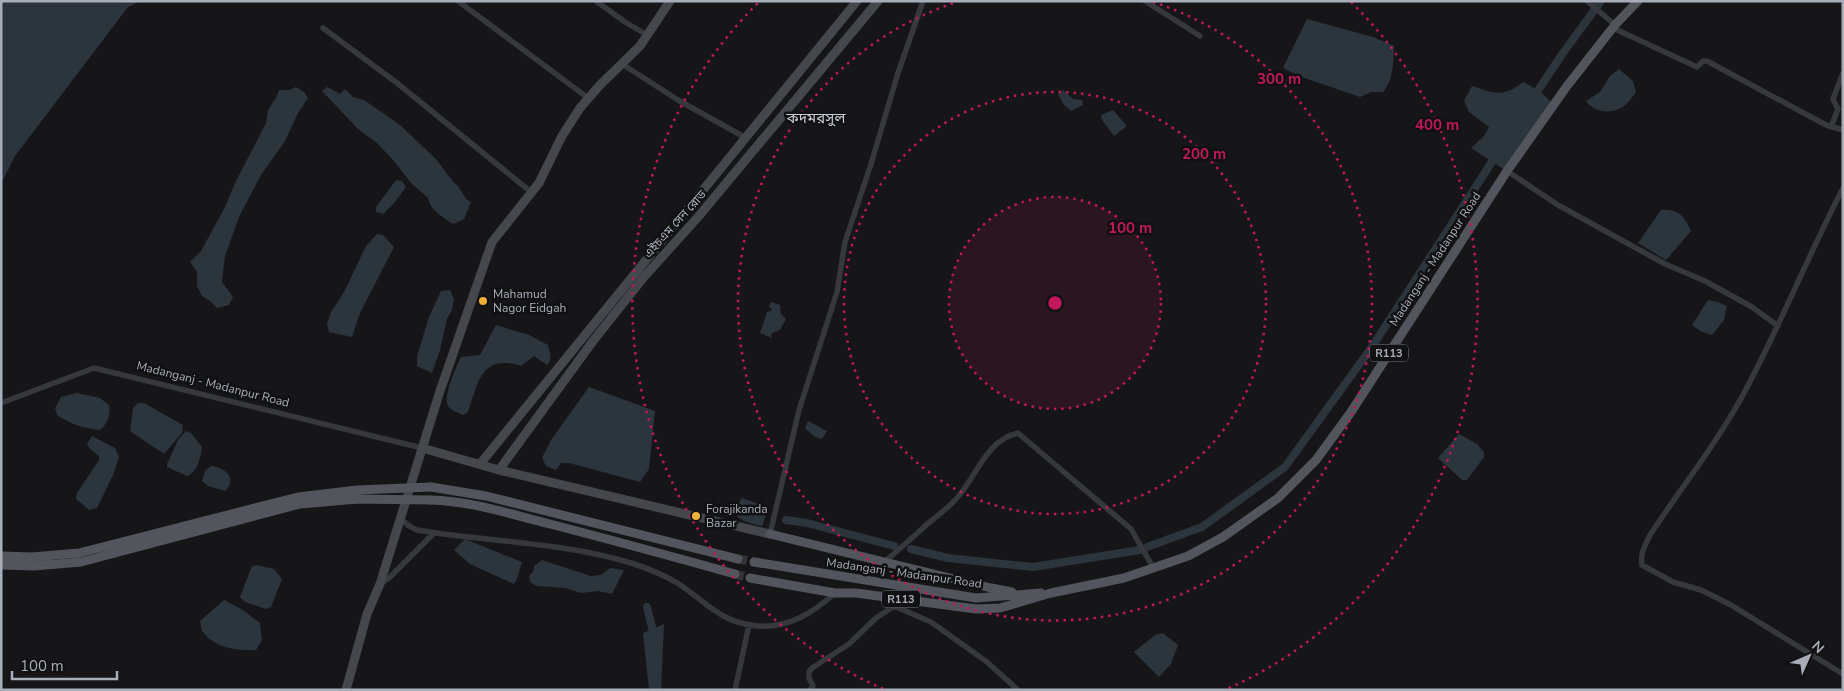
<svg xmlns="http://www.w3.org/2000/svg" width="1844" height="691" font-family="'Nunito Sans','Noto Sans Bengali',sans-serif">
  <rect width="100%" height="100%" fill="#161618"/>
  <path fill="#2c353c" d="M1,1H141L128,7L15,156L1,184Z
    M1307,19L1373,37L1394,46C1393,61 1394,80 1383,92H1371L1360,97L1299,76L1283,68Z
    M1619,69L1633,81L1636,92C1632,98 1626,106 1619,109C1608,114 1593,111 1586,101L1600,92L1610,76Z
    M1523,82L1540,91L1551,102L1505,170L1471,148L1484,136L1489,127L1469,112L1464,101L1472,86C1494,93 1503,98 1523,82Z
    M296,87L304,92L308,98L298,113L285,141L261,175L239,217L225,256L222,282L233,297L229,305L217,308L210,301L202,296L197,286V272L190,262L201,251L225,207L235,183L266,123L268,110L276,98L279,90H289Z
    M327,87L340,94L345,89L353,97L364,100L400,125L436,159L454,183L458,186L466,199L471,202L464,219L453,224C444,218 430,210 428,198L411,183L394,161L376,142L359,130L322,91Z
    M1063,90L1073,99L1082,100L1083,105L1071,111L1064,105L1058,94Z
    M1113,110L1126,125V127L1114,136L1102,120L1101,115Z
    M396,180L402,181L406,187L395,202L383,214L376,212V207Z
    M1661,210C1677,208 1685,216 1691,231L1666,260L1638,243Z
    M377,234L383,235L394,247L360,313L352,337L329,332L327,324L331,312L344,292L366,246Z
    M450,290L454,299L452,310L447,319L440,350L432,373L417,366V356L429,317L441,291Z
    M1708,300L1718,302L1727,306L1724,320L1712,335L1700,331L1692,325Z
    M771,302L780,305L781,314L786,319L780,330L774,332L771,334L772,338L760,333L767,312L771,311L772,309L769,307Z
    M496,325L529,335L548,345C550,353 553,359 547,365L534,356L521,366C481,353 478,383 468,412L463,415C457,412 448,410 447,403C445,392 456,367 461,357L480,355Z
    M589,387L655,411L649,469L640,482L569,463H561L556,470L546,466L542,458L551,440Z
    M77,393L100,398L109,405C111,413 107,425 100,430C85,429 68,423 57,415L55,408L61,397Z
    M138,403H144L183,425L182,433L164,454L130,431L133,408Z
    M808,421L827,431L822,439C815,438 810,433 805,428Z
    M186,431L191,433L202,447C201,457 197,473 187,476L167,467V464L178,440Z
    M1459,434L1477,444L1484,452V457L1467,480H1462L1438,458Z
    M92,436L115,448L119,457L113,475L97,508L89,510L76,499L77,493L99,460V456L89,448L87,444Z
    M211,466C225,467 238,479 225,491L208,486L202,481L205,471Z
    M742,498L767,507V512L762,526C750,523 739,522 733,510Z
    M465,539L522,562L517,579L514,584L470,564L454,550Z
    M542,560L591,576L601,575L610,568L624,570L612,594L598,591L581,593L565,588L536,586L530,582L529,576L533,572L534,566Z
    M257,565L274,569L282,579L271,607L266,609L245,602L240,597L252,566Z
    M224,600L243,610L260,623L262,640L256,650C238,651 214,648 203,632C201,630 201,624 200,621Z
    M664,624L661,690H649L643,633Z
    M1163,633L1178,645L1171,664L1159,677L1134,652L1155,635Z"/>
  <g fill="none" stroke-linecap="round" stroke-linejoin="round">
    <path stroke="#2c353c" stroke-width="8" d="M1533,98L1563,53L1601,1
      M786,520L807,523L894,546
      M1147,547L1202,527L1285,467L1374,344L1497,154
      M911,549L948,558L1033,567L1140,550
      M647,607L652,627L653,640"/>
    <path stroke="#333438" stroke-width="9" stroke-dasharray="9 4.5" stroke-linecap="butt" d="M738,559L754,562
      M735,574L750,578"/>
    <path stroke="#37383d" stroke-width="5.5" d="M458,1L588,98
      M596,1L625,22L647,35
      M1145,1L1200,36
      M1587,1L1615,25
      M323,28L397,83L531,192
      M1613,28L1697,67L1703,61H1707L1826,125L1843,130
      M622,64L678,100L746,138
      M1831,127L1838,109L1833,99L1843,73
      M1507,171L1558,205L1665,264L1705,281L1752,307L1778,326
      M1843,188C1808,256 1780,326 1744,393C1717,443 1681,488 1650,535C1645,546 1640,553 1642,565L1673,582L1701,590L1731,605L1843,674
      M1,403L94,368L422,448
      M401,519L409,526L417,530C488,542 562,542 631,563C647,568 664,575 679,584C707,603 721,623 758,626C789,628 813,613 835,593
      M770,534L799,410L837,292L845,242L871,164L898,73L923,1
      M885,561C899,550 912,538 925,526C936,517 947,509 957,498C977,476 985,441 1018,433L1131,529L1154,569
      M380,584L389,578L434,533
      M735,690L749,625
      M810,690L813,686L809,678V672L812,668L849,644L876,618L894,606L931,622L987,662L1018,690"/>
    <path stroke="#45474d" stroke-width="9" d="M422,448L499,470L770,534
      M480,464L857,1
      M499,470L593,341L644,277L698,217L878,1
      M346,690L367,614L380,584L440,391L492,242L539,183L562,136L580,108L600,85L640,46L670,1"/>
    <path stroke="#53555c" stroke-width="9" d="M431,487L486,496L738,559
      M430,500C471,501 510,514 550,524C612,540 674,557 735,574
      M770,534L991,588L1012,592
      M754,562L976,598L1041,593
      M750,578L835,593H856L976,609L1000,608L1051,593L1124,578L1188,556L1223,537L1278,498L1316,460L1351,412L1507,171L1567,86L1615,25L1638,1"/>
    <path stroke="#53555c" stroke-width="9" d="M1,556L32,557L79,553L298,497L357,490L431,487
      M1,565L34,566L81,562L300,504L358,499L430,500"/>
  </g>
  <circle cx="1055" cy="303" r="106" fill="#c2185b" fill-opacity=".12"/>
  <g fill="none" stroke="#c2185b" stroke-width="2.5" stroke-dasharray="2.5 5">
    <circle cx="1055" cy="303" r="106"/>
    <circle cx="1055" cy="303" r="211"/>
    <path d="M1153 2A317 317 0 1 1 957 2"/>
    <path d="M883 689A422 422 0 0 1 759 2M1351 2A422 422 0 0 1 1227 689"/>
  </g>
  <g fill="#f2b134" stroke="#111113" stroke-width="2">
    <circle cx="483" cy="301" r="5"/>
    <circle cx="696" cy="516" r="5"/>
  </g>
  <g text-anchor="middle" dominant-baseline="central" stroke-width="5" stroke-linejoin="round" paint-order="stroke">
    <g fill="#111113" stroke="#7b7e86" stroke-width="1">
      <rect x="1370" y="344.5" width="38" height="17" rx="4"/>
      <rect x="882" y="590.5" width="38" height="17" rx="4"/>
    </g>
    <g font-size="11" font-weight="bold" fill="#a8adb8">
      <text x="1389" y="353">R113</text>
      <text x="901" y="599">R113</text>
    </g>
    <g font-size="12" fill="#a8adb8" stroke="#111113">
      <text transform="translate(675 224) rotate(-48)">এইচএম সেন রোড</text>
      <text transform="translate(1435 259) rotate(-57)">Madanganj - Madanpur Road</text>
      <text transform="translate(213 384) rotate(14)">Madanganj - Madanpur Road</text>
      <text transform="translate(904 573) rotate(8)">Madanganj - Madanpur Road</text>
    </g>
    <g font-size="12" fill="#a8adb8" stroke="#111113" text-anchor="start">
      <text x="493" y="294">Mahamud<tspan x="493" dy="14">Nagor Eidgah</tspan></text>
      <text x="706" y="509">Forajikanda<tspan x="706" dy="14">Bazar</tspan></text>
    </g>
    <g font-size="15" fill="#c9ccd4" stroke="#111113">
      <text x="816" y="118">কদমরসুল</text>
    </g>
  </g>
  <circle cx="1055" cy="303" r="8" fill="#c2185b" stroke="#111113" stroke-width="2.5"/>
  <g font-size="15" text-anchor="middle" font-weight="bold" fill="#c2185b" stroke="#111113" stroke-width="5" stroke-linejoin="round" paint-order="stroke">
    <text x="1279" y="84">300 m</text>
    <text x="1437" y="130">400 m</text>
    <text x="1204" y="159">200 m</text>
    <text x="1130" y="233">100 m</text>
  </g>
  <rect width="1844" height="691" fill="none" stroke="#a8adb8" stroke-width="5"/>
  <g transform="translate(1809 656) rotate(45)" stroke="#111113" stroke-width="4" paint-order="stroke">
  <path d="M0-4L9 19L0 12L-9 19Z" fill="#a8adb8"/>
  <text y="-8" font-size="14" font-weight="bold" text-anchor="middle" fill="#a8adb8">N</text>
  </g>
  <path d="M12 671v8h105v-8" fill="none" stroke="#a8adb8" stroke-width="2.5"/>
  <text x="20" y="671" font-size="15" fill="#a8adb8" stroke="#111113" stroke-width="4" paint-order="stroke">100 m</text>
</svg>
